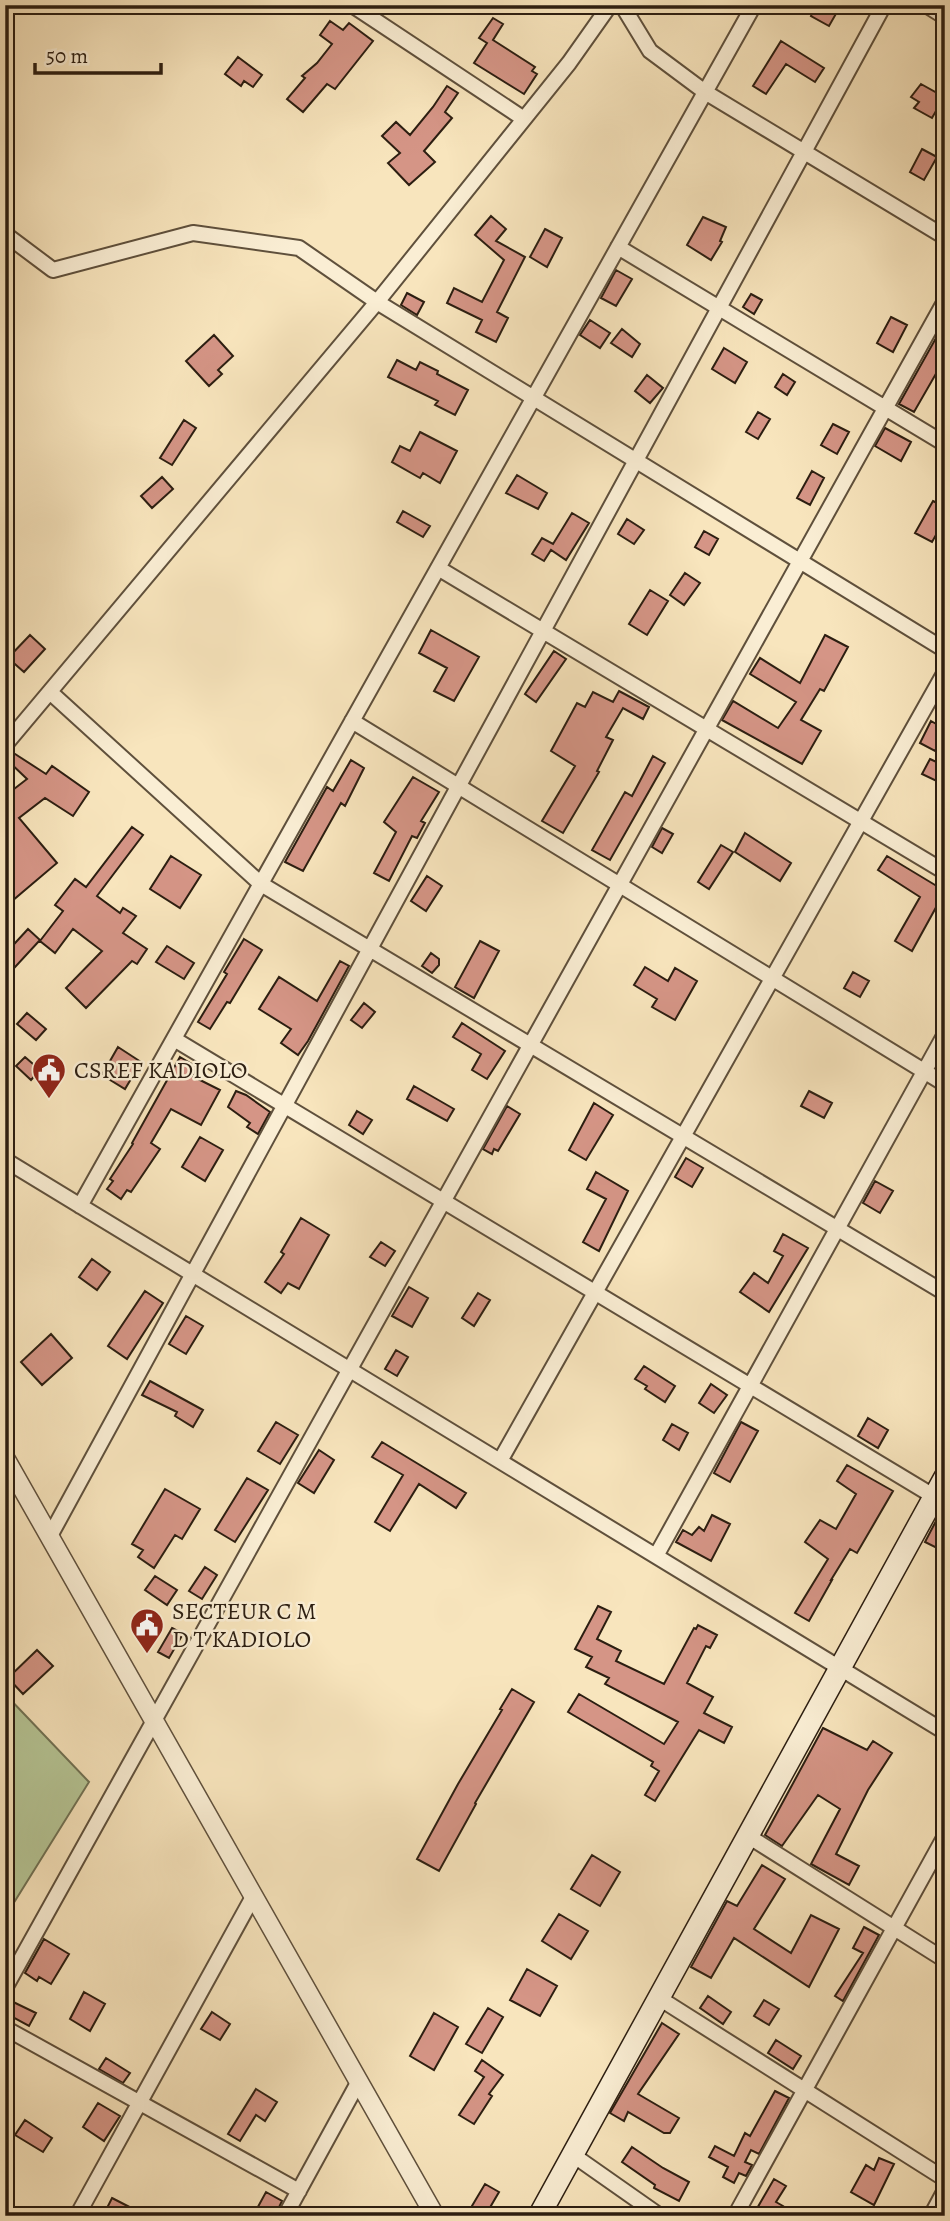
<svg xmlns="http://www.w3.org/2000/svg" width="950" height="2221" font-family="Alegreya,serif">
  <rect width="100%" height="100%" fill="#f8e5bd"/>
  <filter id="stains"><feTurbulence type="fractalNoise" baseFrequency=".00286" numOctaves="4"/><feColorMatrix values="0 0 0 0 .2 0 0 0 0 .09 0 0 0 0 .02 0 0 0 .5 -.17"/></filter>
  <radialGradient id="worn" r=".72"><stop offset=".6" stop-color="#630" stop-opacity="0"/><stop offset="1" stop-color="#630" stop-opacity=".3"/></radialGradient>
  <path fill="#b6c696" stroke="#717254" stroke-width="2" d="M5,1694L89,1782L5,1917Z"/>
  <path fill="#d59586" stroke="#2c1e11" stroke-width="2" d="M816,5H841L829,26L811,16Z
    M493,18L503,24L493,40L535,67L532,71L537,74L524,94L474,63L487,43L479,38Z
    M330,21L343,30L349,23L373,41L335,89L327,84L303,112L287,99L305,78L302,76L317,63L332,44L320,35Z
    M781,41L824,68L815,82L786,64L766,94L753,86Z
    M238,57L262,75L253,87L244,81L241,86L225,74Z
    M921,84L944,97L932,118L914,108L919,102L911,97Z
    M447,86L458,93L445,112L452,118L424,151L435,162L409,185L388,163L400,153L382,136L396,122L410,135L433,107Z
    M922,149L937,157L924,180L910,172Z
    M491,216L506,229L496,241L525,257L497,312L508,318L496,342L476,332L482,320L447,303L454,288L482,302L504,260L475,235Z
    M703,217L726,227L720,241L722,242L711,260L687,245Z
    M545,229L562,238L547,267L530,257Z
    M616,270L632,279L616,306L601,298Z
    M407,293L424,302L417,315L401,305Z
    M751,294L762,300L754,314L743,307Z
    M891,317L907,325L893,352L877,343Z
    M590,320L610,333L600,348L580,335Z
    M622,329L640,344L632,357L611,343Z
    M214,335L233,356L218,370L222,374L209,386L186,361Z
    M936,338L945,343V358L914,412L899,404Z
    M724,348L747,362L735,383L712,369Z
    M397,360L416,370L420,362L438,371L437,374L468,390L455,415L435,405L438,401L388,377Z
    M783,374L795,382L787,395L775,387Z
    M647,375L663,388L650,403L635,391Z
    M758,412L770,419L758,439L746,432Z
    M184,420L196,428L172,465L160,458Z
    M833,424L849,432L837,454L821,445Z
    M885,428L911,442L901,461L875,446Z
    M420,432L457,451L440,483L423,473L420,478L392,462L400,446L410,451Z
    M812,471L824,478L810,505L797,498Z
    M517,475L547,493L538,509L506,493Z
    M162,477L173,489L152,508L141,496Z
    M933,501L945,507V519L932,542L915,533Z
    M403,511L430,526L423,537L397,522Z
    M572,513L589,523L566,560L551,550L544,561L532,554L542,538L553,544Z
    M627,519L644,530L634,544L618,534Z
    M704,531L718,539L709,555L695,547Z
    M685,573L700,583L684,605L670,595Z
    M650,590L668,601L647,635L629,624Z
    M431,630L479,657L454,701L434,691L447,668L419,653Z
    M30,635L45,649L24,672L8,658Z
    M825,635L848,647L824,691L820,689L801,720L821,731L802,764L722,720L733,701L778,728L796,702L750,674L760,658L800,683Z
    M554,651L566,659L536,702L525,694Z
    M619,691L649,707L643,719L623,708L606,737L613,740L597,771L599,772L563,833L542,821L575,766L551,751L577,703L585,707L593,692L613,702Z
    M931,721L945,729V734L935,751L920,743Z
    M12,752L46,774L52,766L89,792L73,816L45,798L19,818L57,863L12,901L5,893V796L27,779L5,758V754Z
    M653,756L665,763L610,860L592,850L625,792L632,796Z
    M930,759L945,766V785L922,774Z
    M351,760L364,768L345,806L341,803L303,871L285,862L327,787L333,791Z
    M413,777L439,792L421,821L425,823L417,838L412,836L389,881L374,873L396,832L384,822Z
    M132,827L143,835L97,896L120,913L123,908L136,916L123,933L147,949L137,964L132,961L86,1008L66,988L102,951L73,929L55,953L40,941L63,911L55,905L75,879L86,887Z
    M662,828L673,834L662,853L652,847Z
    M745,833L791,863L780,881L735,852Z
    M721,845L733,852L709,889L698,882Z
    M171,856L201,875L180,908L150,889Z
    M887,856L945,891L912,951L895,941L920,897L878,870Z
    M427,876L442,886L426,911L411,901Z
    M28,929L40,940L5,978V954Z
    M244,939L262,950L230,1003L227,1002L210,1029L198,1022L227,974L224,972Z
    M480,941L499,951L474,998L455,987Z
    M167,946L194,963L184,979L156,962Z
    M431,953L439,959V965L432,973L422,966Z
    M340,961L349,966L308,1041L298,1055L281,1043L291,1029L259,1009L279,977L317,1001Z
    M645,967L668,981L675,968L697,981L675,1020L652,1007L657,999L634,985Z
    M853,972L869,981L860,997L844,988Z
    M364,1003L375,1012L362,1028L351,1020Z
    M27,1013L46,1029L36,1040L17,1024Z
    M462,1023L505,1051L487,1079L472,1070L481,1054L453,1037Z
    M118,1047L141,1062L125,1089L102,1075Z
    M25,1057L40,1070L31,1080L16,1066Z
    M180,1057L197,1067L192,1076L220,1090L201,1125L171,1109L151,1143L160,1149L131,1192L127,1190L121,1199L107,1189L113,1181L110,1179L133,1144L132,1143Z
    M414,1086L454,1109L447,1121L407,1099Z
    M236,1091L246,1095L270,1112L258,1134L247,1127L250,1123L228,1107Z
    M809,1091L832,1103L824,1118L801,1106Z
    M594,1103L613,1115L586,1160L569,1150Z
    M507,1106L520,1114L498,1151L494,1149L492,1154L483,1149Z
    M357,1111L372,1120L363,1134L349,1125Z
    M200,1137L223,1150L205,1181L182,1167Z
    M686,1158L703,1168L692,1187L675,1177Z
    M596,1172L628,1191L599,1251L583,1242L606,1199L587,1189Z
    M875,1181L893,1191L880,1213L863,1203Z
    M301,1218L329,1235L299,1289L288,1283L281,1293L265,1282L284,1254L281,1252Z
    M783,1234L808,1248L769,1312L740,1292L754,1273L768,1283L783,1256L774,1251Z
    M381,1242L395,1251L385,1266L370,1257Z
    M92,1259L110,1272L97,1290L79,1277Z
    M409,1287L428,1298L412,1327L392,1316Z
    M145,1291L163,1303L127,1359L108,1346Z
    M478,1293L490,1300L474,1326L462,1318Z
    M186,1316L203,1326L186,1354L169,1344Z
    M51,1334L72,1358L42,1385L21,1362Z
    M396,1350L408,1357L397,1376L385,1369Z
    M644,1366L675,1386L665,1402L645,1389L647,1386L635,1379Z
    M150,1381L203,1410L193,1427L175,1416L177,1412L142,1395Z
    M711,1384L727,1395L714,1413L699,1403Z
    M868,1418L888,1430L878,1448L858,1436Z
    M276,1422L298,1435L280,1464L258,1451Z
    M741,1422L758,1431L730,1482L714,1473Z
    M672,1424L688,1433L679,1450L663,1440Z
    M382,1442L466,1493L456,1508L419,1484L390,1531L375,1522L403,1475L372,1457Z
    M319,1450L334,1460L314,1493L298,1483Z
    M847,1465L893,1491L857,1553L850,1549L831,1580H832L809,1621L795,1613L828,1559L805,1542L820,1520L836,1529L856,1494L837,1481Z
    M247,1478L268,1490L235,1542L215,1530Z
    M165,1489L200,1509L182,1539L175,1535L154,1568L138,1557L143,1550L132,1544Z
    M712,1515L730,1524L711,1561L676,1542L683,1530L692,1535L699,1527L704,1531Z
    M936,1521L945,1526V1552L925,1542Z
    M205,1567L217,1575L202,1599L189,1591Z
    M155,1576L177,1590L167,1605L145,1590Z
    M598,1606L611,1612L597,1639L621,1651L616,1661L664,1684L694,1628L696,1629L698,1625L717,1635L710,1648L706,1646L687,1683L713,1697L704,1713L732,1727L724,1743L699,1730L655,1801L645,1795L659,1771L651,1766L653,1762L568,1712L579,1694L664,1744L678,1722L605,1684L609,1678L586,1667L592,1657L575,1649Z
    M172,1628L183,1634L169,1658L158,1652Z
    M37,1650L53,1666L23,1694L8,1678Z
    M512,1689L534,1702L475,1803L476,1804L439,1871L417,1859L458,1784L502,1710L500,1709Z
    M823,1728L867,1750L873,1741L892,1753L868,1790L836,1854L859,1866L849,1885L811,1864L840,1809L818,1795L782,1846L765,1835Z
    M592,1855L620,1872L600,1906L571,1889Z
    M762,1865L785,1879L754,1929L791,1953L811,1915L839,1929L809,1987L734,1938L711,1978L691,1967L727,1901L737,1906Z
    M559,1914L588,1931L571,1959L542,1941Z
    M864,1927L879,1935L843,2001L835,1996L863,1953L853,1948Z
    M44,1939L69,1954L51,1984L39,1977L37,1981L25,1973Z
    M527,1969L557,1986L540,2016L510,2000Z
    M84,1992L105,2004L90,2031L70,2019Z
    M708,1996L731,2012L723,2024L700,2008Z
    M5,1998L36,2013L29,2026L5,2013Z
    M764,2000L779,2009L769,2025L754,2016Z
    M488,2008L503,2017L482,2053L466,2044Z
    M212,2012L230,2024L220,2040L201,2029Z
    M434,2013L458,2027L434,2070L410,2056Z
    M662,2023L679,2034L638,2094L679,2118L670,2133H664L628,2112L624,2121L610,2113Z
    M776,2040L801,2056L793,2069L768,2053Z
    M106,2058L130,2073L123,2083L99,2069Z
    M482,2060L503,2075L489,2094L492,2096L474,2124L459,2115L484,2077L475,2071Z
    M256,2089L277,2102L265,2121L256,2115L240,2141L228,2134Z
    M775,2091L789,2098L759,2154L751,2150L745,2162L752,2165L746,2176L739,2173L734,2183L723,2177L728,2167L709,2157L715,2146L734,2156L745,2133L750,2136Z
    M98,2103L120,2116L104,2141L83,2127Z
    M25,2120L52,2138L43,2152L15,2135Z
    M632,2147L663,2168L689,2182L679,2201L654,2188L655,2185L622,2162Z
    M879,2158L894,2164L874,2205L851,2192L866,2165L874,2170Z
    M774,2179L786,2186L776,2202L783,2206L777,2216H762L755,2212Z
    M485,2184L499,2192L485,2216H466Z
    M266,2192L282,2201L275,2216H253Z
    M112,2198L147,2216H103Z"/>
  <g fill="none" stroke-linecap="round" stroke-linejoin="round">
    <g stroke="#5f503c" stroke-width="18">
      <path id="minor" d="M352,5L524,119
        M622,5L650,51L705,92L945,237
        M926,5L945,17
        M5,234L53,270L193,233L299,248L377,302L945,650
        M618,247L945,444
        M438,568L945,872
        M50,692L261,884L945,1293
        M352,721L945,1084
        M5,745L377,302L569,63L610,5
        M174,1039L945,1503
        M5,1160L945,1732
        M80,1206L754,5
        M500,1461L945,672
        M50,1536L884,5
        M656,1556L945,1034
        M748,1836L945,1960
        M5,1988L945,301
        M659,1998L945,2179
        M5,2028L299,2191
        M573,2155L660,2216
        M77,2216L254,1895
        M285,2216L359,2081
        M735,2216L945,1836
        M931,2216L945,2190"/>
    </g>
    <g stroke="#5f503c" stroke-width="21">
      <path id="tertiary" d="M5,1458L435,2216"/>
    </g>
    <g stroke="#2c1e11" stroke-width="24">
      <path id="secondary" d="M539,2216L945,1477"/>
    </g>
    <use href="#minor" stroke="#faeed4" stroke-width="14"/>
    <use href="#tertiary" stroke="#faeed4" stroke-width="18"/>
    <use href="#secondary" stroke="#faeed4" stroke-width="21"/>
  </g>
  <defs>
    <g id="civic-pin" transform="scale(1.75)"><path d="M0 17L-7.5 6A9.5 9.5 0 1 1 7.5 6Z" fill="#8f2418" stroke="#faeed4"/><path d="M-.6-6.5H3V-4.5H.6V-3L4-1V1h2V6H-6V1h2V-1L-.6-3ZM-1.2 2.5V6h2.4V2.5Z" fill="#fff"/></g>
  </defs>
  <g fill-rule="evenodd">
    <use href="#civic-pin" x="49" y="1070"/>
    <use href="#civic-pin" x="147" y="1625"/>
  </g>
  <g text-anchor="middle" dominant-baseline="central" stroke-width="5" stroke-linejoin="round" paint-order="stroke">
    <g font-size="24" fill="#2c1e11" stroke="#faeed4" text-anchor="start">
      <text x="74" y="1070">CSREF KADIOLO</text>
      <text x="172" y="1611">SECTEUR C M<tspan x="172" dy="28">D T KADIOLO</tspan></text>
    </g>
  </g>
  <rect width="950" height="2221" fill="none" stroke="#f8e5bd" stroke-width="28"/>
  <rect x="7" y="7" width="936" height="2207" fill="none" stroke="#2c1e11" stroke-width="3.5"/>
  <rect x="14" y="14" width="922" height="2193" fill="none" stroke="#2c1e11" stroke-width="2"/>
  <path d="M35 63v10h126v-10" fill="none" stroke="#2c1e11" stroke-width="3.5"/>
  <text x="46" y="63" font-size="21" fill="#2c1e11" stroke="#faeed4" stroke-width="5" paint-order="stroke">50 m</text>
  <rect width="100%" height="100%" filter="url(#stains)"/>
  <rect width="100%" height="100%" fill="url(#worn)"/>
</svg>
